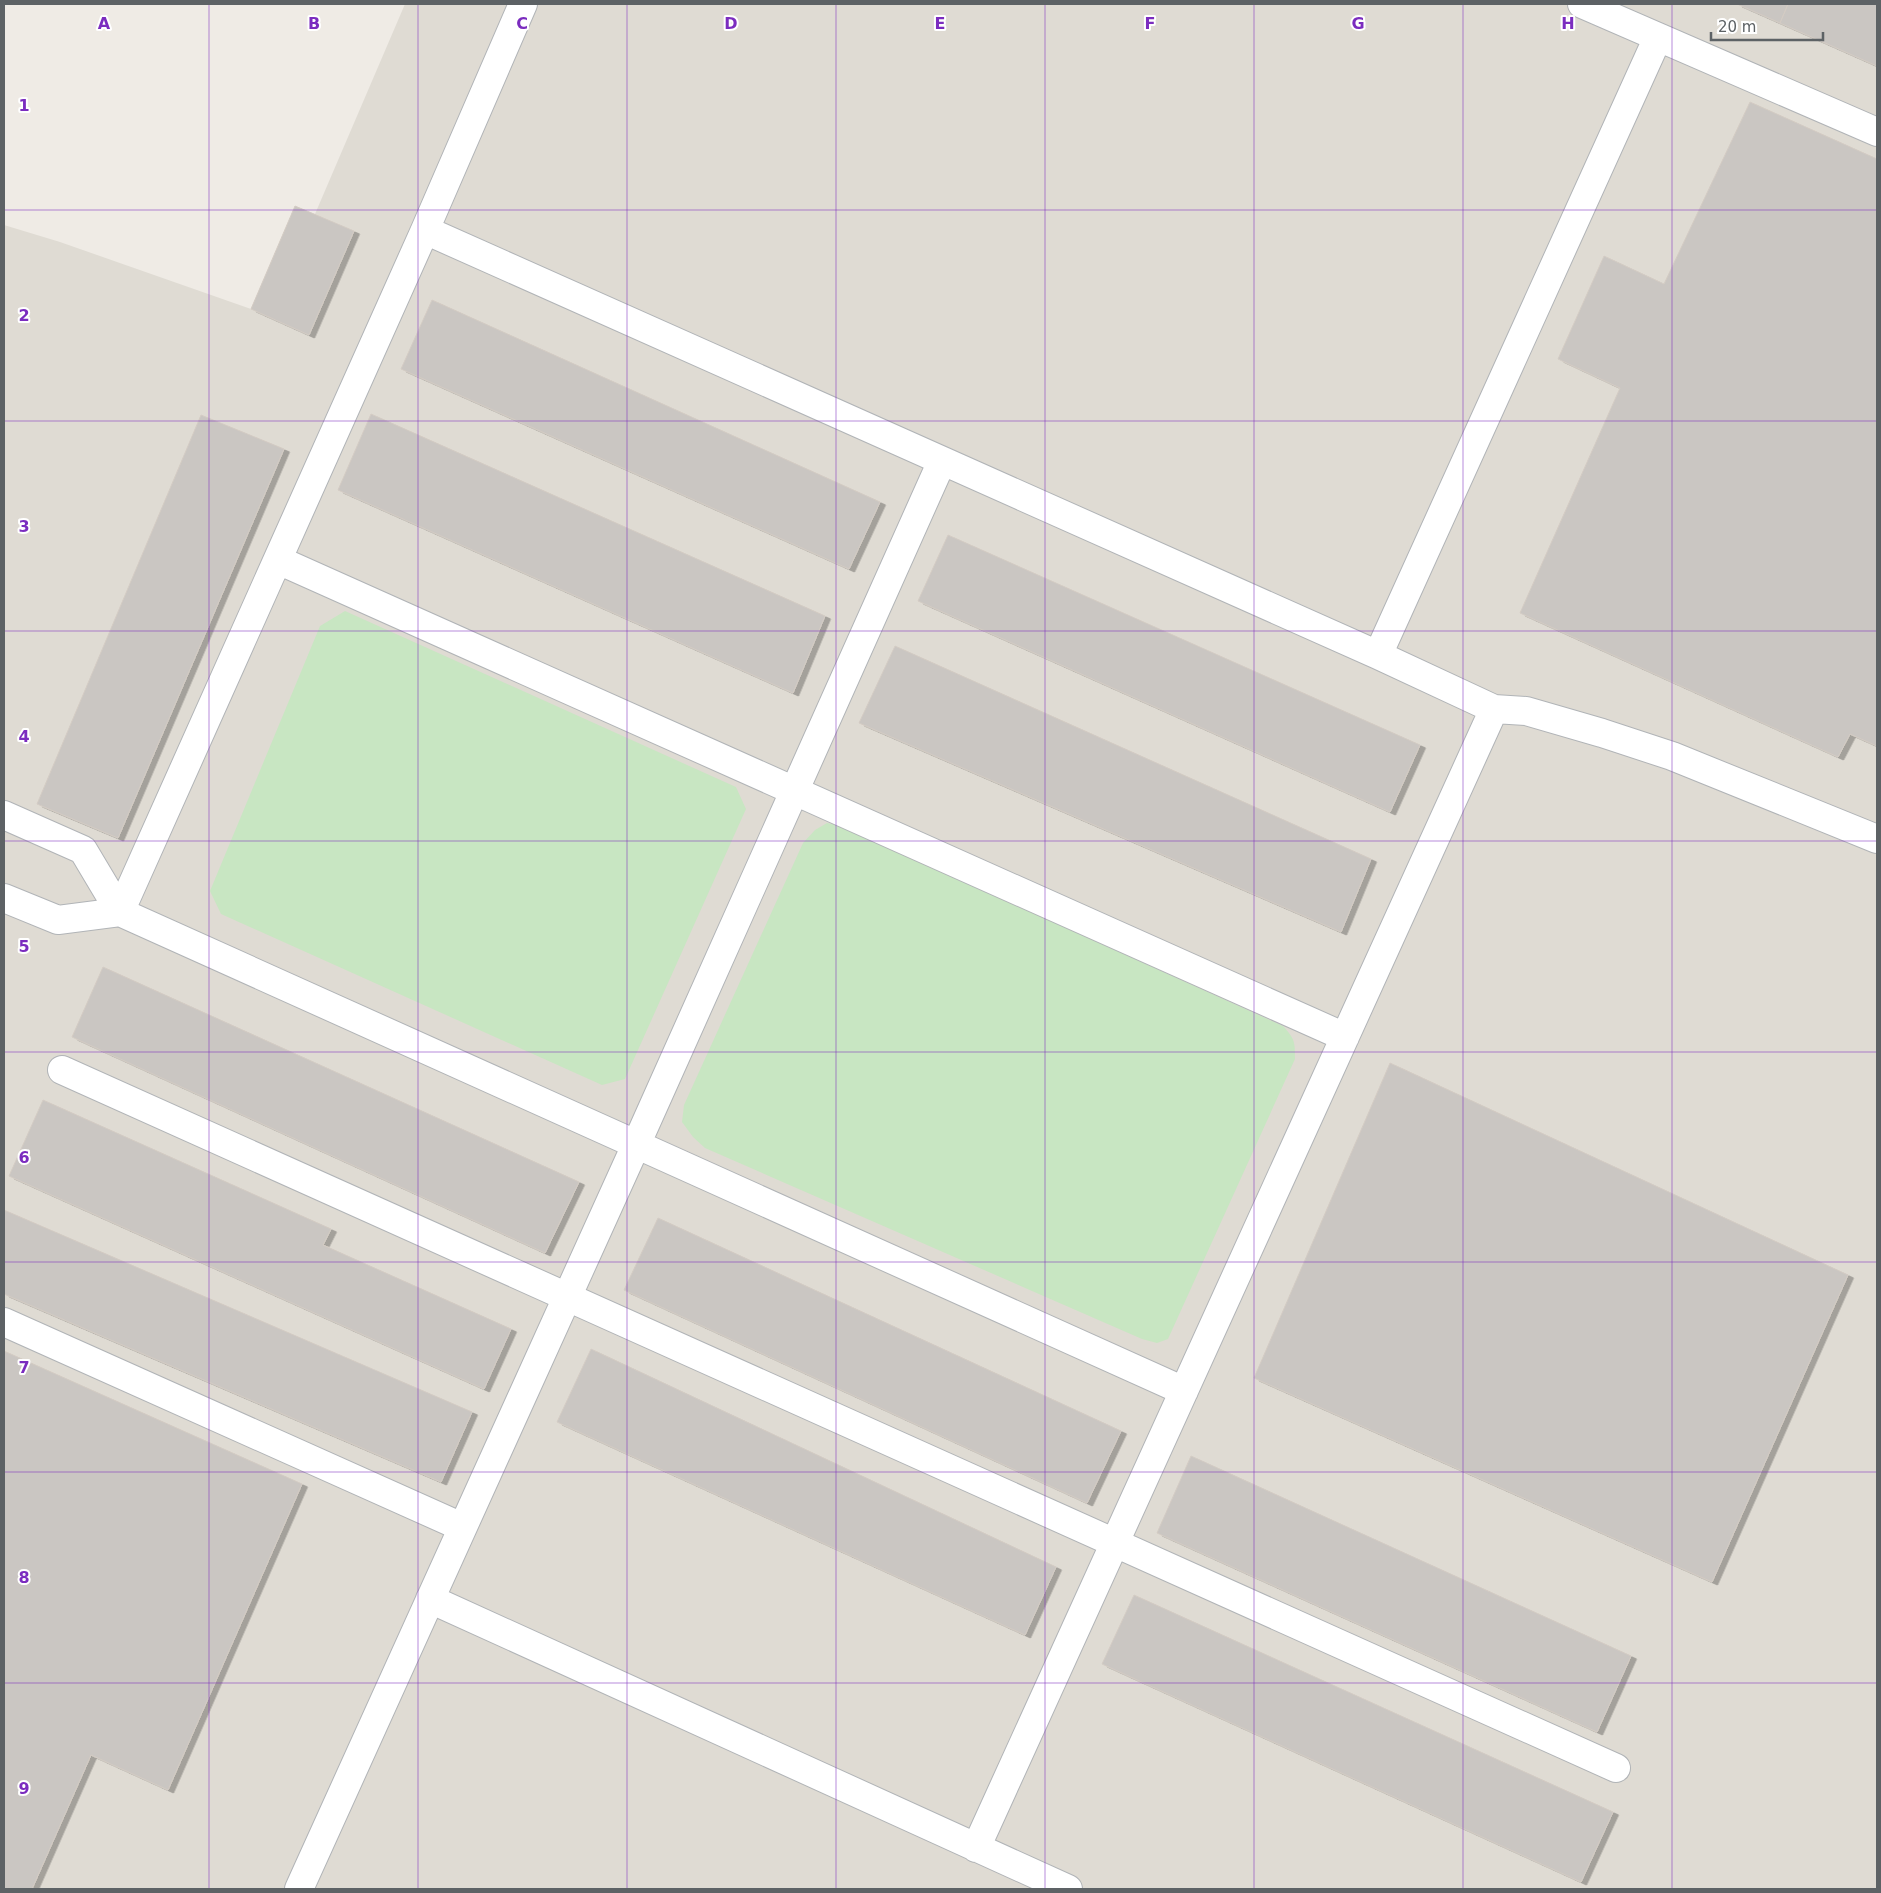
<svg xmlns="http://www.w3.org/2000/svg" width="1881" height="1893" font-family="'DejaVu Sans',sans-serif">
  <defs>
    <filter id="shadow"><feDropShadow dx="5.5" dy="3" stdDeviation="0" flood-color="#0004"/></filter>
  </defs>
  <rect width="100%" height="100%" fill="#efebe5"/>
  <path fill="#dfdbd3" d="M405,4H1877V1889H4V225L60,242L251,309L295,206L315,214Z"/>
  <path fill="#c8e6c2" d="M345,611L736,787L746,809L625,1079L602,1085L221,914L210,891L320,626Z
    M827,823L841,826L1283,1026C1295,1039 1295,1042 1295,1059L1168,1339L1157,1343L1142,1339L705,1148L693,1137L682,1122L684,1105L803,843L815,830Z"/>
  <path fill="#cac6c2" stroke="#d4ccc4" filter="url(#shadow)" d="M1737,4H1788L1780,23Z
    M1788,4H1877V66L1780,23Z
    M1750,102L1877,159V746L1850,734L1838,757L1520,613L1620,388L1558,359L1604,256L1664,284Z
    M295,206L354,231L309,335L251,309Z
    M432,300L880,502L849,569L401,369Z
    M371,414L825,616L793,693L338,490Z
    M201,415L284,449L118,838L37,804Z
    M948,535L1420,745L1390,812L918,601Z
    M895,646L1371,859L1341,932L859,723Z
    M103,967L579,1182L545,1253L72,1037Z
    M1390,1063L1848,1275L1712,1582L1254,1378Z
    M43,1100L331,1229L323,1245L511,1329L484,1389L9,1176Z
    M4,1210L472,1412L441,1482L4,1294Z
    M658,1218L1121,1431L1087,1503L624,1290Z
    M591,1349L1056,1567L1025,1635L557,1422Z
    M4,1351L302,1484L168,1790L91,1755L32,1889H4Z
    M1191,1456L1631,1656L1597,1732L1157,1533Z
    M1134,1595L1613,1812L1581,1882L1102,1664Z"/>
  <g fill="none" stroke-linecap="round" stroke-linejoin="round">
    <g stroke="#b1b4b7" stroke-width="30">
      <path id="minor" d="M1582,4L1877,132
        M425,230L1378,655L1494,709L1526,711L1602,733L1672,756L1877,839
        M278,560L1345,1037
        M1378,655L1658,37
        M4,815L83,850L120,912
        M4,898L58,920L120,912L1184,1391
        M120,912L425,230L523,4
        M62,1070L1616,1768
        M4,1322L462,1527
        M430,1599L1068,1889
        M976,1848L1494,709
        M299,1889L636,1145L942,461"/>
    </g>
    <use href="#minor" stroke="#fff" stroke-width="28"/>
  </g>
  <path fill="none" stroke="#7b2cbf" stroke-width="1" stroke-opacity="0.55" d="M209,4V1889M418,4V1889M627,4V1889M836,4V1889M1045,4V1889M1254,4V1889M1463,4V1889M1672,4V1889M4,210H1877M4,421H1877M4,631H1877M4,841H1877M4,1052H1877M4,1262H1877M4,1472H1877M4,1683H1877"/>
  <g font-size="16" text-anchor="middle" font-weight="bold" fill="#7b2cbf" stroke="#fff" stroke-width="4" stroke-linejoin="round" paint-order="stroke">
    <text x="104" y="29">A</text>
    <text x="314" y="29">B</text>
    <text x="522" y="29">C</text>
    <text x="731" y="29">D</text>
    <text x="940" y="29">E</text>
    <text x="1150" y="29">F</text>
    <text x="1358" y="29">G</text>
    <text x="1568" y="29">H</text>
    <text x="24" y="111">1</text>
    <text x="24" y="321">2</text>
    <text x="24" y="532">3</text>
    <text x="24" y="742">4</text>
    <text x="24" y="952">5</text>
    <text x="24" y="1163">6</text>
    <text x="24" y="1373">7</text>
    <text x="24" y="1583">8</text>
    <text x="24" y="1794">9</text>
  </g>
  <rect width="1881" height="1893" fill="none" stroke="#5d6265" stroke-width="10"/>
  <path d="M1711 32v8h112v-8" fill="none" stroke="#5d6265" stroke-width="2.5"/>
  <text x="1718" y="32" font-size="15" fill="#5d6265" stroke="#ffffff" stroke-width="4" paint-order="stroke">20 m</text>
</svg>
